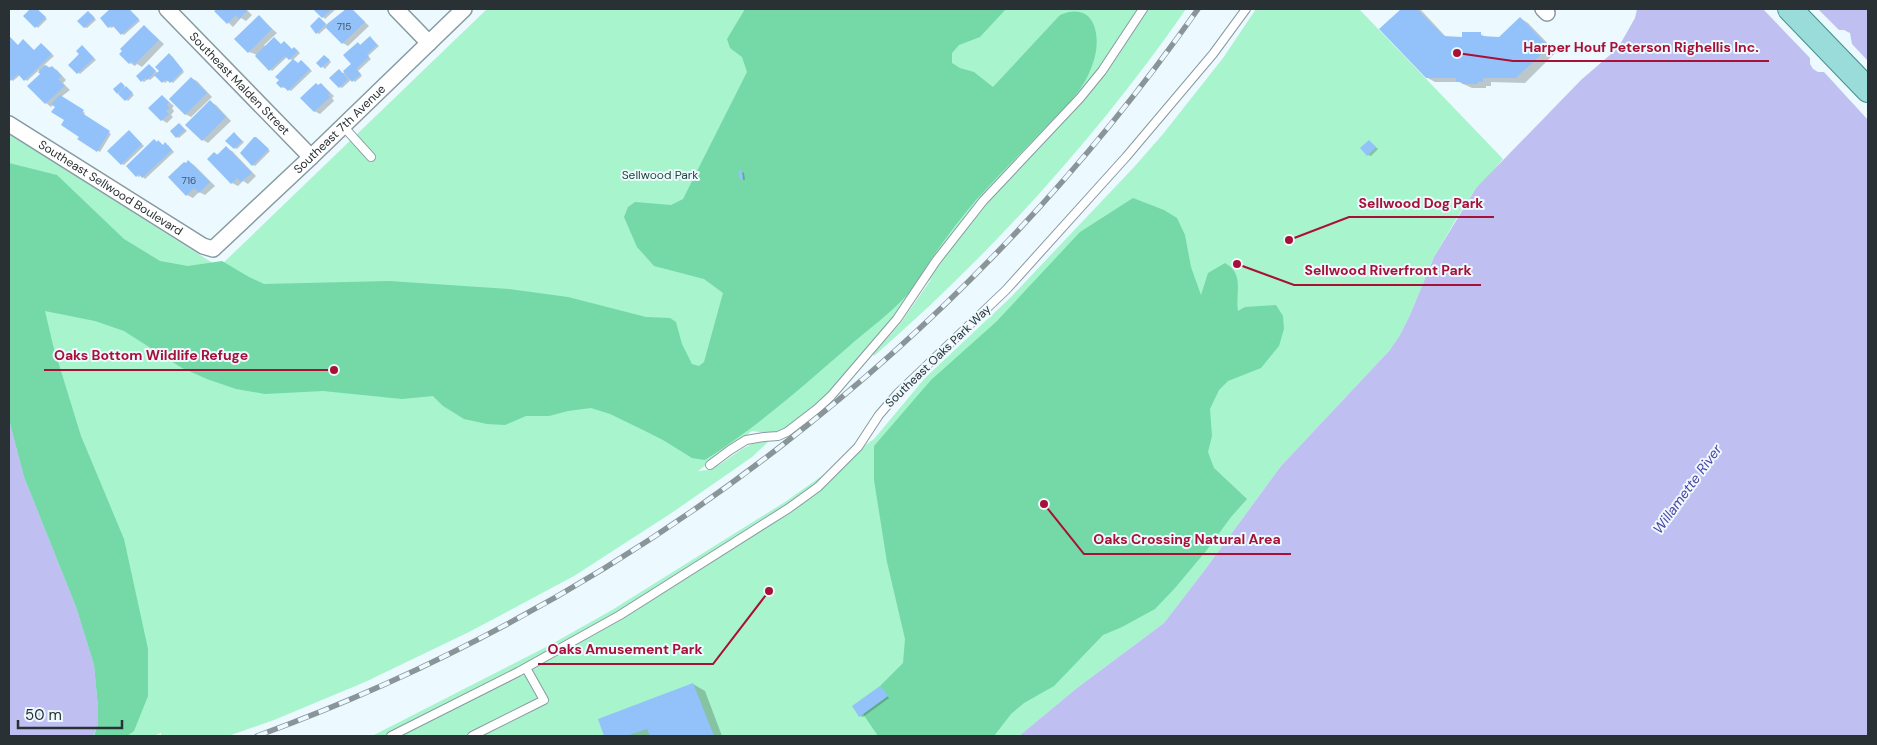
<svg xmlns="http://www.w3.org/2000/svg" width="1877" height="745" font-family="'DM Sans',sans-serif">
  <rect width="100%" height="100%" fill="#ecf9fe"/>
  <path fill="#a8f4cc" d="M487,9H1186C1098,136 991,254 874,356L873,354L900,324L932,278L898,310L890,322C865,350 810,424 775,432C768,433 760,432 752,431L698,471C718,471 731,454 748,446C754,443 761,442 768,442L752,457L673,512L574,576L469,632L365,682L274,720L228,736H161V733L154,736H9V134L219,267Z
    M1256,9H1359L1503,159L1487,178L1476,188L1455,221L1434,257L1410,315L1400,335L1389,351L1281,466L1204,571L1164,623L1077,688L1019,736H372L550,645L612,610L785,502L874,439L925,378L1011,297L1135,166L1163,134L1223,58Z"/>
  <path fill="#74d8a7" d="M745,9H1006L980,37L959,45L952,53V63L960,68L974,72L993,87L1060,15C1096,0 1102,38 1093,63C1084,91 1064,108 1044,129C1021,153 998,176 976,200C960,219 944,240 930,261C923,272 916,285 907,295C891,313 866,331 847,348C801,388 757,427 705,460L692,458L663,440L639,428L610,414L591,408L568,411L549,416H526L505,425L487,424L464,419L443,406L433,396L402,399L323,391L265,394L236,389L207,379L182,368L124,331L95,321L45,311L53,345L81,436L124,539L148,649V696L134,731L127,736H94L98,724V708L94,665L76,607L24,477L9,420V163L57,175L124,239L160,261L188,266L222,261L249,277L264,284L389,281L509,289L568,297L646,317L670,318L676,322L682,344L692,364L699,366L704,362L723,293L704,279L654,266L637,247L624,217L628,207L635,202L671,205L683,199L747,72L742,57L730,48L727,39Z
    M1133,198L1164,210L1177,218L1185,235L1191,267L1201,295L1208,273L1225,263C1245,274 1235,293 1238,311L1245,307L1276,305L1283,316L1284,329L1279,346L1261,368L1228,381L1219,390L1210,409L1212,436L1208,452L1214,468L1247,499L1231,517L1206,551L1175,588L1155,609L1122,627L1103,635L1054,686L1024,703L1011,714L994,736H878L863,714L887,696L880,686L903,663L905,639L887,562L874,480V446L931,380L996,322L1080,232Z"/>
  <path fill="#bfbff2" d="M1637,9H1868V736H1019L1077,688L1164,623L1204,571L1281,466L1389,351L1400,335L1410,315L1434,257L1476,188L1581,80L1618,48L1635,18Z
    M9,420L24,477L76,607L94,665L98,708V724L93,736H9Z"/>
  <path fill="#ecf9fe" d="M1763,9H1818L1839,30H1844L1850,33L1852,44L1868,61V120L1824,72H1818L1813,69L1810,64V58Z"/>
  <path fill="#0003" d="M32,9H37L47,19L38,28L25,16Z
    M112,9H129L140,21L124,35L114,26L112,28L109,27L102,18Z
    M218,9H246L252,15L246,21L241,18L233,27L216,11Z
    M315,9H336L325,19Z
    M347,9L354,11L369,26L348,46L343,43L327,27L319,34L317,33L320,18L327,25Z
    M1403,9H1420L1447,38H1464L1480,34L1488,38H1499L1520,18L1528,23L1556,52L1525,83L1491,82V86H1486V88H1472L1459,82H1435L1426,77L1381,29Z
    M91,14L96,20L87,28L84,27Z
    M259,17L277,33L264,45L266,47L281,45L293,50H297L300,53L293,60L298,64L302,61L312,71L291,91L285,87L284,88L281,87L293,61L287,57L272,71L255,54L249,52Z
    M144,26L164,44L142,67L137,64L135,66L130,63Z
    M9,36L18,46L34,51L44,46L54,56L44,65L57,70L66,80L63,83L70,90L61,97L85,113L83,116L111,134L100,152L79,139L80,136L66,120L57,106L54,104L51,107L46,103L29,86L42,74L39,70L27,81L20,75L13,81L9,78Z
    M372,39L379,46L368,56L371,59L358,71L362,76L355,82L352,79L342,88L340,87L343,73L353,64L358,44L361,45Z
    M84,48L96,60L80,74L70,65Z
    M172,56L184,72L173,83L169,80L165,83L156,75L150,80L148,79L144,82L142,81L152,67L158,74Z
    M327,58L331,62L325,69L318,63Z
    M191,78L197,81L212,97L191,117L185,114Z
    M120,84L134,95L128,101L118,93Z
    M321,84L334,96L332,98L334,101L320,114L314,111Z
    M162,96L174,106L172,108L174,111L171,115L173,117L167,123L162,120Z
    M210,102L216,105L231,121L208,143L203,140Z
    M180,124L187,131L179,138L177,137Z
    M131,133L144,146L124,165L122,164Z
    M236,135L244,142L237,149L235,148Z
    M259,140L270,151L255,166L253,165Z
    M1371,143L1378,149L1371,156L1368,155Z
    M168,145L174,152L145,179L141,175L139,177L137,176L163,146Z
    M226,148L232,151L256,176L248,184L243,181L238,186L232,183L209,159L215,153L218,155Z
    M189,162L194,165L215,186L205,195L199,192L193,198L187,195L186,164Z
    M741,171L744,173L745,180L741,179Z
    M693,684L705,691L722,736H606L599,720Z
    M880,687L889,698L863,717L860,716Z"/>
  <path fill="#93c2fb" d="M30,9H37L46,17L35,28L23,16Z
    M110,9H129L139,19L121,35L112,25L108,28L100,18Z
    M217,9H245L247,11L239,19L236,15L227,24L214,11Z
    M313,9H332L322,18Z
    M346,9H352L365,22L342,44L326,28L327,24Z
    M1401,9H1417L1444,36L1462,37V32H1481V36L1499,37L1520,17L1549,47L1516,78H1483V82H1478V84H1462V82H1456V78H1426L1379,29Z
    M88,11L95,18L84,28L77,21Z
    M259,15L272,29L248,53L234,39Z
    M319,17L326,24L316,34L310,26Z
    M144,25L159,40L135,64L132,61L129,64L119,54L122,51L120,49Z
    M9,36L18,45L23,39L34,50L41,43L52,54L24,81L18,74L10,81L9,80Z
    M370,36L377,45L367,54L369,57L356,69L361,74L352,82L343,71L351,64L343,55L358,42L360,45Z
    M274,37L281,44L284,41L292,49L294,47L298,51L289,60L285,56L269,71L255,56Z
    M82,45L94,58L77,74L68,65L79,54L76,51Z
    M169,53L183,70L170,83L166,79L162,83L154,75L159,71L155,67Z
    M324,55L330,60L321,68L316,63Z
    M293,59L298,63L301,60L310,69L288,91L283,86L281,88L276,83L279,80L275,77Z
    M149,64L156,71L147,80L145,78L141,82L136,76Z
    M46,65L49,68L52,66L62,76L58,79L65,86L45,104L27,86L40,74L38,72Z
    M339,69L348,79L339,88L329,78Z
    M191,77L207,93L185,115L169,99Z
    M121,82L125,86L117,94L113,89Z
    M316,83L318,85L321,83L330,93L328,95L330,97L314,112L300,98Z
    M126,86L133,93L125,101L118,94Z
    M60,95L84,110L82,113L110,131L97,152L77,139L79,137L61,125L64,120L51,112L55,107L51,104Z
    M162,95L169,102L167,105L170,108L166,111L169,114L161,121L148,108Z
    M210,100L226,117L202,141L185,125Z
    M179,123L185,130L176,138L170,131Z
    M129,130L142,144L121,165L107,151Z
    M234,132L242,141L234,149L225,141Z
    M254,137H256L269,149L252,166L240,153Z
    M154,139L157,142L158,140L163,145L165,142L172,150L142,178L139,174L136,177L126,166Z
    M1369,140L1376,147L1367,156L1360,148Z
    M226,146L252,173L241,182L237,178L231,184L207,159L214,152L217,155Z
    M188,160L210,182L199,193L194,188L186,196L168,177L184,162L186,163Z
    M742,170L743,179L740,180L738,171Z
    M693,683L714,736H650L647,729L626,736H604L598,719Z
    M880,686L888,696L859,717L852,706Z"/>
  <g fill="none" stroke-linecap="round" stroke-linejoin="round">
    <g stroke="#879aa2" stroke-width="10">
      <path id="service" d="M343,126L371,157
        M710,465L730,450L746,440L764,437L778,436L787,432L817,409L831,396L897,319L936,261L983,201L1080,98L1102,71L1143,9
        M391,736L518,672L620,615L789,508L818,487L858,447L879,415L898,393L1006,290L1126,157L1213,54L1246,9
        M472,736L544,700L526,668"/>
    </g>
    <g stroke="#879aa2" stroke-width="18">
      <g id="minor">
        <path id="s1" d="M167,9L311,157"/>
        <path d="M396,9L429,43"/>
        <path d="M1543,9L1547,13"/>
        <path id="s2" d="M9,124L203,246L213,249L311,157L464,9"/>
      </g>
    </g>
    <g stroke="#46918f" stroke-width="26">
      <path id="primary" d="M1790,9L1868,90"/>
    </g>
    <use href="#service" stroke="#fff" stroke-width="8"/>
    <use href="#minor" stroke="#fff" stroke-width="15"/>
    <use href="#primary" stroke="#9adcd9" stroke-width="24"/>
    <g stroke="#8a9599" stroke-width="5.5">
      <path id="rail" d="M257,736C637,598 966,339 1198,9"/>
    </g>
    <use href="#rail" stroke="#ecf9fe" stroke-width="4" stroke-dasharray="11" stroke-linecap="butt"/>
  </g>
  <g text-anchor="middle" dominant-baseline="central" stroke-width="4" stroke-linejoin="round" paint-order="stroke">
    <g font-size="10" fill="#456">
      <text x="344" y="26">715</text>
      <text x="189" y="180">716</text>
    </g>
    <g font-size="12" fill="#293134" stroke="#ecf9fe">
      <text stroke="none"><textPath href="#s1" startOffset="104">Southeast Malden Street</textPath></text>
      <text stroke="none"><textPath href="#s2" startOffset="414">Southeast 7th Avenue</textPath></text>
      <text stroke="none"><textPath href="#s2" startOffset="120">Southeast Sellwood Boulevard</textPath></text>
      <text transform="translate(938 356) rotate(-44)">Southeast Oaks Park Way</text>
    </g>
    <g font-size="12" fill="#214b37" stroke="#ecf9fe">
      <text x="660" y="175">Sellwood Park</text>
    </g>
    <g font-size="14" font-style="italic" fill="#4f43a3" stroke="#ecf9fe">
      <text transform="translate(1687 489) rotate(-54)">Willamette River</text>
    </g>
  </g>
  <path fill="none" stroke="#a81035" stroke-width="2" d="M1457 53L1513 61H1769M1289 240L1349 217H1494M1237 264L1294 285H1481M334 370L258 370H44M1044 504L1084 554H1291M769 591L713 664H538"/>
  <g fill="#a81035" stroke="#ecf9fe" stroke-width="2">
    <circle cx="1457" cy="53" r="5"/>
    <circle cx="1289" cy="240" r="5"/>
    <circle cx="1237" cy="264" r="5"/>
    <circle cx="334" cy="370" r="5"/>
    <circle cx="1044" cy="504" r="5"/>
    <circle cx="769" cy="591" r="5"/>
  </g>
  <g font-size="14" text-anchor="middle" font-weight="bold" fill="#a81035" stroke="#ecf9fe" stroke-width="4" stroke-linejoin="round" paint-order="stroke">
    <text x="1641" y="52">Harper Houf Peterson Righellis Inc.</text>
    <text x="1421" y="208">Sellwood Dog Park</text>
    <text x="1388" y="275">Sellwood Riverfront Park</text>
    <text x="151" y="360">Oaks Bottom Wildlife Refuge</text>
    <text x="1187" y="544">Oaks Crossing Natural Area</text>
    <text x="625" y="654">Oaks Amusement Park</text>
  </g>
  <rect width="1877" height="745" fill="none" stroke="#293134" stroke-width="20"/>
  <path d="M18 720v8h104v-8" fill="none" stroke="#293134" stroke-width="2.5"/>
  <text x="25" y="720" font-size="15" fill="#293134" stroke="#ecf9fe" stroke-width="4" paint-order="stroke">50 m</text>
</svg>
